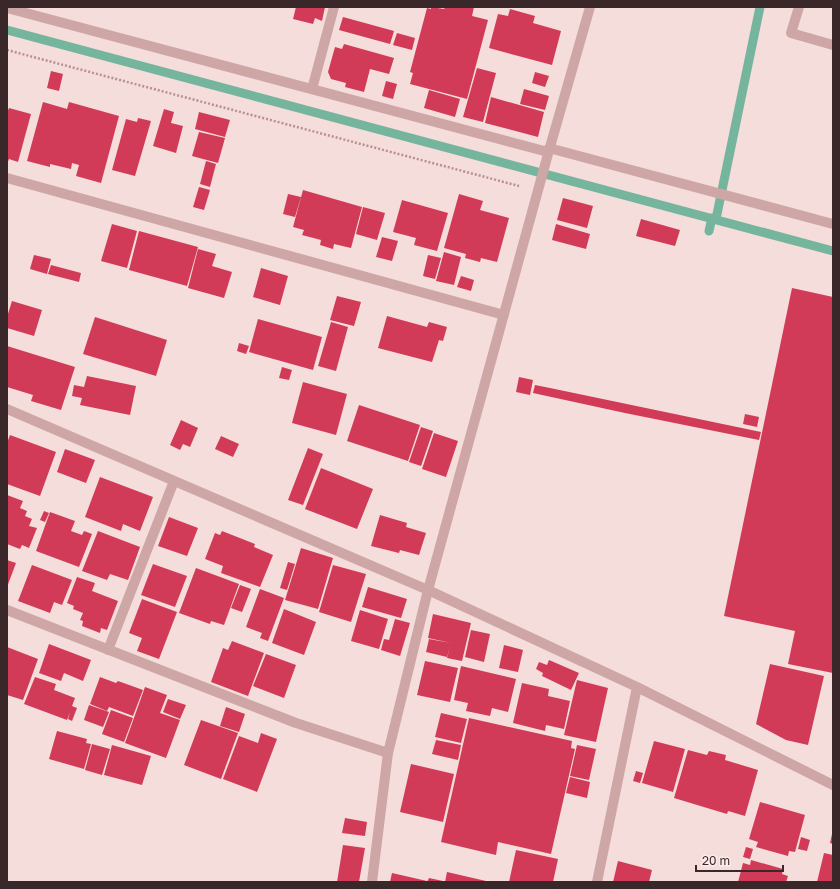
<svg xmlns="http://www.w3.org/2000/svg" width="840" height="889" font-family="'Golos Text',sans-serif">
  <rect width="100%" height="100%" fill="#f4dddb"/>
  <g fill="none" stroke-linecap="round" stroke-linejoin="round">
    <path stroke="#76b59d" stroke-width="9" d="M7,30L833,251
      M716,219L760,7
      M709,231L712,218"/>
  </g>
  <path fill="#d23b57" d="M296,7H325L322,21L315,18L313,24L293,19Z
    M431,7L444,9L445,7H474L472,16L488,20L467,99L410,84L413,73L410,72L427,8L431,9Z
    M510,9L535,16L533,23L561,31L552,65L489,48L498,14L508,16Z
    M343,17L394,31L390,44L339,30Z
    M397,33L415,38L412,50L393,45Z
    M344,44L394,58L389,74L370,69L364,92L345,87L346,83L331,79L328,72L335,47L342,49Z
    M477,68L496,73L483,122L463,117Z
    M51,71L63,74L59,91L47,88Z
    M535,72L549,76L545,87L532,83Z
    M386,81L397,84L393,99L382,96Z
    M524,89L549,96L545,110L520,104Z
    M429,90L460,99L455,117L424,108Z
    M491,97L544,112L538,137L485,123Z
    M43,102L67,109L69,102L119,116L101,183L76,176L79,165L72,163L71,169L50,164V167L27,161Z
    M9,108L31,114L18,162L9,159L7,164V113Z
    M164,109L174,112L171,123L183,126L176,153L153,146Z
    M199,112L230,120L225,137L195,129Z
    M138,118L151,121L135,176L112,170L126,119L137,122Z
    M199,132L225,138L218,163L192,156Z
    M206,161L216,164L210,187L200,184Z
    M199,187L210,190L204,210L193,207Z
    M303,190L362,207L351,248L334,244L333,249L320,245L321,240L302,235L304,230L293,227Z
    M288,194L301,197L295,217L283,214Z
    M459,194L483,201L480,210L509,218L497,262L481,258L480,262L465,258L466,254L444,248Z
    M563,198L593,206L587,228L557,220Z
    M402,200L448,213L437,251L414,245L416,238L393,232Z
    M363,207L385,213L377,240L356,234Z
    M641,219L680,230L675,246L636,236Z
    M112,224L137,231L127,268L101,261Z
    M556,224L590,234L586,249L552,240Z
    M139,231L198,247L187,286L129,270Z
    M382,237L398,241L392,261L376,257Z
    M198,249L216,254L212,266L232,272L224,298L188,288Z
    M444,252L461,257L454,285L436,281Z
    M34,255L51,259L47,274L30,269Z
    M428,255L441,258L435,279L423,276Z
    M51,265L81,273L79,282L48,274Z
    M261,268L288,276L280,305L253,297Z
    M461,276L474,280L471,291L457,287Z
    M792,288L833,297V673L788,664L795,631L724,616Z
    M337,296L361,302L354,326L330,320Z
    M12,301L42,310L34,336L7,328V317Z
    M387,316L427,327L429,322L447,327L443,341L439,340L432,362L378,348Z
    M95,317L167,340L156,376L83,354Z
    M258,319L322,337L313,370L249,352Z
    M331,322L348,327L336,371L318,366Z
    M239,343L249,346L246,354L237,351Z
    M7,346L75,367L61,410L31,401L33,395L7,387Z
    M282,367L292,370L289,380L279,378Z
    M87,376L136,386L130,415L80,405L82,398L72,396L74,385L84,387Z
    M519,377L533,380L530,395L516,392Z
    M303,382L347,394L336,435L292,423Z
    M535,385L550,388L761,432L759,440L625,413L533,393Z
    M359,405L420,425L408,461L347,441Z
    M745,414L759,417L757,427L743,424Z
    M181,420L198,428L190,447L183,444L180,450L170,445Z
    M421,427L433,431L421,466L409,462Z
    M434,433L458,441L446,477L422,469Z
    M10,435L56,452L40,496L7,484V443Z
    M221,436L239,444L233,457L215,449Z
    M308,448L323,454L303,505L288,500Z
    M65,449L95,460L86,483L57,472Z
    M321,468L373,489L357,529L305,509Z
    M100,477L153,497L140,531L123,524L121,531L85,517Z
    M7,495L23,501L20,508L27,511L25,516L32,519L29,526L37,528L29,548L22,545L20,549L7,544Z
    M44,511L49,513L45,522L40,520Z
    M50,512L75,521L71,531L82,535L84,531L92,534L79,567L36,551Z
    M380,515L407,523L406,527L426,533L419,555L400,550L399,553L371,546Z
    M169,517L198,528L187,556L158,546Z
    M98,531L140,547L128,580L110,574L107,580L82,571Z
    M222,531L255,544L254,547L273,555L260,587L221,573L223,566L205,559L215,533L220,535Z
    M301,548L333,558L318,609L285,600Z
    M7,560L16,563L7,587Z
    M288,562L295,564L287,590L280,588Z
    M153,564L187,576L175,607L141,595Z
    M32,565L72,580L62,605L54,602L50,613L18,601Z
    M333,565L366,574L351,622L319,612Z
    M196,568L239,584L224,625L211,621L210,624L179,613Z
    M77,577L95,583L92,591L118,601L107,630L101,628L100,633L82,626L83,621L80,620L83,613L73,609L74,606L67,603Z
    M240,585L251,589L242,612L231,608Z
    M368,587L407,599L401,618L362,607Z
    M260,589L284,598L268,641L260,638L262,633L246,627Z
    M142,599L177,612L159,659L137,651L142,638L129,633Z
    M284,609L316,622L304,655L272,643Z
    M360,610L388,619L379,649L351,641Z
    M433,614L471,623L462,661L447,658L450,647L447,657L426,652L429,639L451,643L428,638Z
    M395,619L410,623L400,656L381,650L384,639L389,640Z
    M471,630L490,634L484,662L465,657Z
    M232,641L264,653L248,696L211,682L223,648L228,650Z
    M49,644L91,660L83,681L64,673L61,681L39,673Z
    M504,645L523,650L518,672L499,668Z
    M7,647L38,659L23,700L7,695Z
    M266,654L296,665L284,698L253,686Z
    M549,660L579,673L571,690L542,676L543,673L536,669L539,662L547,665Z
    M425,661L458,668L450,702L417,695Z
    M770,664L824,676L808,745L786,740L756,724Z
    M461,666L516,679L508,712L492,708L490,716L466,711L468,703L454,700Z
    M35,677L56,684L54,690L75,698L72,706L77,708L72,721L68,719L70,712L67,720L24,704Z
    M100,677L116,683L118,681L143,690L133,716L109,707L107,711L90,704Z
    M577,680L608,688L596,742L564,735Z
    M522,683L549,689L548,696L570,701L564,729L546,725L545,731L513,723Z
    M145,687L167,695L160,713L180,720L166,758L125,743Z
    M168,699L186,705L180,719L163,712Z
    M89,705L109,712L103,727L84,720Z
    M226,707L245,714L239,732L220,726Z
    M111,710L133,718L124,742L102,734Z
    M441,713L467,719L461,743L435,737Z
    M469,718L572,741L571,748L575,749L551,854L498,842L496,855L441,842Z
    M201,720L238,733L221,779L184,765Z
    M57,731L87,739L86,743L91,744L84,769L49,759Z
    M261,733L277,739L257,792L223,779L239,736L258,743Z
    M436,740L461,745L458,760L432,754Z
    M654,741L685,749L673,792L642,783Z
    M92,744L110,749L102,775L85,770Z
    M112,745L151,756L142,785L104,775Z
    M577,745L596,749L589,780L570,776Z
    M688,750L707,755L709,751L726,755L725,760L758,770L745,816L728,811L727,814L674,798Z
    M411,764L454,774L443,822L400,812Z
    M636,771L643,773L640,783L633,781Z
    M570,777L590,782L587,798L566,793Z
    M760,802L805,815L795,852L789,851L788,856L756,847L758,842L749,839Z
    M345,818L367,822L365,836L342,833Z
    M832,834H833V844L830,843Z
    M801,837L810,840L807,851L798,849Z
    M343,845L365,848L359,882H337Z
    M746,847L753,849L750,859L743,857Z
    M516,850L558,859L553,882H509Z
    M824,853L833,855V882H817Z
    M751,860L783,869L782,874L788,876L786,882H738L743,863L750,865Z
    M618,861L652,870L649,882H613Z
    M447,872L486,881V882H445Z
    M392,873L427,881V882H390Z
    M429,878L443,881V882H427Z"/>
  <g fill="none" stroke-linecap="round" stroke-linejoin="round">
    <path stroke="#ba8f8f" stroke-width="2.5" stroke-dasharray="2 2" stroke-linecap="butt" d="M7,50L519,186"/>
    <path stroke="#cea6a5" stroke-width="10" d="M799,7L791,33L833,45
      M7,8L548,152
      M312,89L334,7
      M549,148L833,224
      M7,178L504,315
      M7,409L428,590L637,687L833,785
      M7,610L296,723L388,753
      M108,650L174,481
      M372,882L388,753L428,590L548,154L590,7
      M597,882L637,687"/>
  </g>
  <rect width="840" height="889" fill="none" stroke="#392729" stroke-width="16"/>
  <path d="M696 865v6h87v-6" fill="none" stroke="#392729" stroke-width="2"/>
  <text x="702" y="865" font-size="12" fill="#392729" stroke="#fbeae8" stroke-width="3" paint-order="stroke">20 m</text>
</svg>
